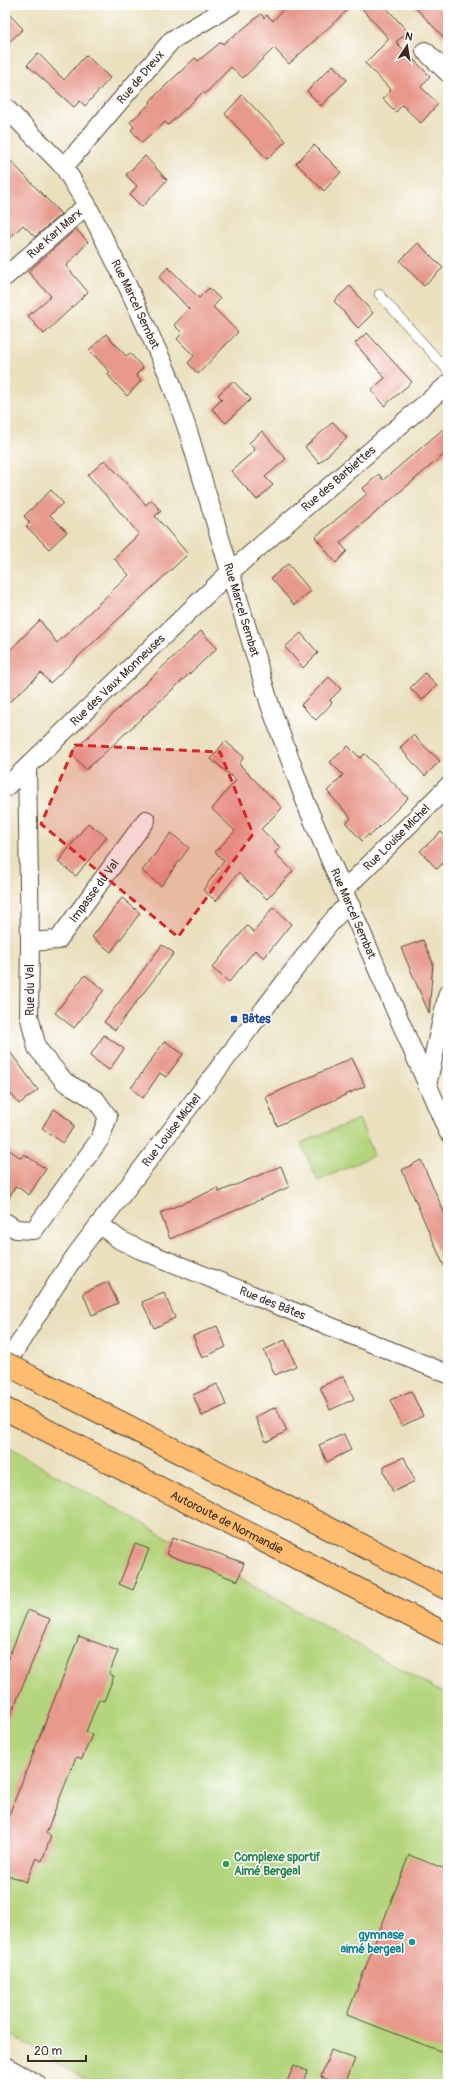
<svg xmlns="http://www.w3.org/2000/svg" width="453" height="2089" font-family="Pangolin,sans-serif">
  <rect width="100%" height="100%" fill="#fff"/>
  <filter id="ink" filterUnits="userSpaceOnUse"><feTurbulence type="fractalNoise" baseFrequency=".025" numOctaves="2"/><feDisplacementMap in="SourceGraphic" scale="8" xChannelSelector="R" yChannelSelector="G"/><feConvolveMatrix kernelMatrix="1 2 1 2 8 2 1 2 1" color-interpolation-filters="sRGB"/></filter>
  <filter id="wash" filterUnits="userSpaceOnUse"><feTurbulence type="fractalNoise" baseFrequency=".012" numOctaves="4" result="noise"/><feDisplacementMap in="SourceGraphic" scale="16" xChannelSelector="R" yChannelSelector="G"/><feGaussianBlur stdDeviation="0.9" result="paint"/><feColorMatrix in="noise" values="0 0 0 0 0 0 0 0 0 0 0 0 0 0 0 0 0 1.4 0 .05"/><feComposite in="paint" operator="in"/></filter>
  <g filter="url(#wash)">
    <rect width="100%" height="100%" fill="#eae0bd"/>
    <path fill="#b4d57d" stroke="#78804e" d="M359,1119L374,1155L318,1181L301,1143Z
      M5,1446L448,1696V2084H92L5,2031Z"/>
    <g id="blocks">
      <path fill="#e7998b" d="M287,5H353L289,64L274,48L243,78L231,67L205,94L203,92L168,125L165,122L142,143L131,130L134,127L130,122L151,103L150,101L163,88L195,58L198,61L221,42L223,44L231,37L232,38L261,14L264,18L267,15L273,21Z
        M359,5H384L408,32L396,42L430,76L421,87L438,104L421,123L402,105L396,112L383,99L391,90L365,63L389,39Z
        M413,5H448V42Z
        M5,10L23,29L5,46Z
        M38,53L64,80L86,55L110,78L85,106L80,101L74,107L27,65Z
        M333,65L347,80L321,106L307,91Z
        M242,95L286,141L267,159L225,114Z
        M314,145L341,172L324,191L296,163Z
        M5,155L61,214L35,237L23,225L5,243Z
        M145,156L167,180L142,207L130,195L137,186L126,175Z
        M76,229L88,242L66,266L88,292L44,334L28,316L51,296L28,272Z
        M418,243L443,268L424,286L400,261Z
        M168,267L199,298L209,288L220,299L213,307L238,332L198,374L188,363L194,356L177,339L182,333L174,325L189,309L159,277Z
        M350,286L373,313L358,328L334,301Z
        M367,333L412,382L384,406L371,390L385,378L355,343Z
        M106,334L126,356L130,353L143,368L136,375L141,381L127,396L107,374L110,372L89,350Z
        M233,381L251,399L226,423L212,409L222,399L218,395Z
        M333,422L347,438L319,463L305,447Z
        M448,425V451L340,543L347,551L336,563L315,537L367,494L362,489L379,474L383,480Z
        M262,431L286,459L265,477L273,485L257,500L231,471L255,450L249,443Z
        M105,460L146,505L151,500L161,511L155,516L188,554L50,683L41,673L5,706V655L40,620L57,643L129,575L114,558L139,534L88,475Z
        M51,490L63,503L50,515L67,532L49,549L26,526L30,523L24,516Z
        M288,564L311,591L294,605L271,578Z
        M201,631L217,648L86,770L71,753Z
        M301,633L318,653L303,668L285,647Z
        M425,673L437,685L422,700L410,688Z
        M329,677L341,689L330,700L332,703L316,720L301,705Z
        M413,735L440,761L425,776L400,748Z
        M225,741L244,757L239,764L282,808L261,829L280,847L275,853L293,871L267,899L238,873L216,901L203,890L224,861L215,852L235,831L212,809L236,780L211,759Z
        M348,746L360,758L365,754L408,798L370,836L369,834L362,841L346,823L351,818L327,791L343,775L330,762Z
        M88,823L107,837L76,876L58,862Z
        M441,832L448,839V858L437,869L420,851Z
        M171,833L189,848L161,886L142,871Z
        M122,898L140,913L111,952L92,937Z
        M273,907L291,924L264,958L255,950L229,982L212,968L247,926L254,932Z
        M423,940L433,963L429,1013L401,948Z
        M162,945L174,953L115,1030L104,1022Z
        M85,975L104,990L74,1028L55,1013Z
        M104,1035L124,1049L109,1070L90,1056Z
        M165,1041L183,1054L166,1077L160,1073L143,1098L131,1088Z
        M5,1045L38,1090L19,1104L5,1086Z
        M352,1058L365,1086L277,1126L266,1097Z
        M54,1109L72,1122L71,1124L74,1126L63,1143L42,1128Z
        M5,1147L21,1158L24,1154L46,1169L29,1195L16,1186L5,1203Z
        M421,1160L448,1221V1275L402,1170Z
        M281,1166L289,1187L170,1239L160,1213L218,1188L219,1192Z
        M108,1282L118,1303L92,1315L83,1293Z
        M164,1293L175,1318L154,1328L142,1302Z
        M217,1326L226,1347L202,1358L193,1336Z
        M285,1340L296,1366L275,1375L264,1350Z
        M344,1376L354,1399L330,1410L320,1387Z
        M217,1384L226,1405L202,1416L193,1395Z
        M411,1391L423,1416L402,1426L390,1400Z
        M276,1407L287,1431L266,1442L255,1417Z
        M344,1434L351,1450L327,1462L319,1445Z
        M404,1457L415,1481L393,1492L384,1472V1466Z
        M173,1537L244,1563L238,1581L166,1554Z
        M135,1544L149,1549L133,1590L119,1584Z
        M28,1610L50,1619L6,1726L5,1666Z
        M79,1636L118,1651L109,1674L114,1676L104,1701L99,1699L86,1732L92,1735L82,1759L76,1757L46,1833L51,1836L42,1861L36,1858L26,1882L5,1874V1825Z
        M409,1855L448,1870V2054L347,2015Z
        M331,2050L355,2059L345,2084H339L321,2077Z
        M294,2065L307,2071L302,2084H286Z"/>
    </g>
  </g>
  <g filter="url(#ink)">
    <use href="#blocks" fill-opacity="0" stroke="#554536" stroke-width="1"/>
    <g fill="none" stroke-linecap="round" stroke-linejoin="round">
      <g stroke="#554536" stroke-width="10">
        <path id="lane" d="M379,294L448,371"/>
      </g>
      <g stroke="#554536" stroke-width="20">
        <g id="street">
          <path d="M425,51L448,73"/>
          <path id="s1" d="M5,107L64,167L87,205L128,287L168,374L188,431L270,705L309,811L448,1132"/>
          <path id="s2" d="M64,167L172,40L232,5"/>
          <path id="s3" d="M5,277L87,205"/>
          <path id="s4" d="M5,788L229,573L448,384"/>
          <path id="s5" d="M343,888L351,883L448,786"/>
          <path id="s6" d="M30,942L58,940L146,820"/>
          <path d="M427,1085L448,993"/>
          <path d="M5,1222L16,1229L34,1230L100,1139L108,1117L96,1100L65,1082L37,1048L29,1015L30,942L27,767"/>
          <path id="s7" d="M100,1225L120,1240L141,1250L448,1374"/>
          <path id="s8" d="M5,1366L62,1275L78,1252L327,927L341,911L351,906"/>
          <path d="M5,2066L37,2084"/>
        </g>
      </g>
      <g stroke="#554536" stroke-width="24">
        <g id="highway">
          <path d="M33,1378L448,1589"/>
          <path id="s9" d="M5,1409L448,1635"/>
        </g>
      </g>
      <use href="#lane" stroke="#fff" stroke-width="9"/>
      <use href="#street" stroke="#fff" stroke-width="18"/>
      <use href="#highway" stroke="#fdbc70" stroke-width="22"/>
      <g stroke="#554536" stroke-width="24" stroke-linecap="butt">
        <path id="highway-bridge" d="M5,1363L33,1378"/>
      </g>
      <use href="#highway-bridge" stroke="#fdbc70" stroke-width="22"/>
    </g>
  </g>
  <path fill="#d62828" fill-opacity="0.2" stroke="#d62828" stroke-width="3" stroke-dasharray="8 5" stroke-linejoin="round" d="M75,745L220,752L253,834L178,937L41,824Z"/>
  <rect fill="#1a4fb4" stroke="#fff" stroke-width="1.5" x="230" y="1015" width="8" height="8" rx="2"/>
  <circle fill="#2e9e5b" stroke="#fff" stroke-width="1.5" cx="226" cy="1864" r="4"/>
  <circle fill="#0f9aa8" stroke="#fff" stroke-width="1.5" cx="412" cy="1942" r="4"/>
  <g text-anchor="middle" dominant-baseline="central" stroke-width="3" stroke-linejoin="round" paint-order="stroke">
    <g font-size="12" fill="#3b2a1e" stroke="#fff">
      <text stroke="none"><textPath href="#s2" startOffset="118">Rue de Dreux</textPath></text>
      <text stroke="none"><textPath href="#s3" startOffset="66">Rue Karl Marx</textPath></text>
      <text stroke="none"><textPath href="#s1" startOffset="239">Rue Marcel Sembat</textPath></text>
      <text stroke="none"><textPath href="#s4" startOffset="455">Rue des Barbiettes</textPath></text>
      <text stroke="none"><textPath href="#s1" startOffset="563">Rue Marcel Sembat</textPath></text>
      <text stroke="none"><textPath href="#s4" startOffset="156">Rue des Vaux Monneuses</textPath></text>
      <text stroke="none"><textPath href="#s5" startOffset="74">Rue Louise Michel</textPath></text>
      <text stroke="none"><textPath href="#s6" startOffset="89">Impasse du Val</textPath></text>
      <text stroke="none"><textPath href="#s1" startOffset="887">Rue Marcel Sembat</textPath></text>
      <text transform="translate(30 990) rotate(-90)">Rue du Val</text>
      <text stroke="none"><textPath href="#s8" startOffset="289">Rue Louise Michel</textPath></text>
      <text stroke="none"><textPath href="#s7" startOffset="190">Rue des Bâtes</textPath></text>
      <text stroke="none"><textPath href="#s9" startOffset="249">Autoroute de Normandie</textPath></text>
    </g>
    <g font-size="12" font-weight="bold" fill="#164399" stroke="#fff" text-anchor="start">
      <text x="242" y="1019">Bâtes</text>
    </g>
    <g font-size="12" font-weight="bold" fill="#27864d" stroke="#fff" text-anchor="start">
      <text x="234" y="1857">Complexe sportif<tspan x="234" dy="14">Aimé Bergeal</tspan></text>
    </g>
    <g font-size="12" font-weight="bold" fill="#0d838f" stroke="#fff" text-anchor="end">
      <text x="404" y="1935">gymnase<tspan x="404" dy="14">aimé bergeal</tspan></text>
    </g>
  </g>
  <rect width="453" height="2089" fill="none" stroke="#fff" stroke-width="20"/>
  <g transform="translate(407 46) rotate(12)" stroke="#ffffff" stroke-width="3" paint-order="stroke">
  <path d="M0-3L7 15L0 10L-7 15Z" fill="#3b2a1e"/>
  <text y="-6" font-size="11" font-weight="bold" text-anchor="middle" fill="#3b2a1e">N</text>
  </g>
  <path d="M28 2055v6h58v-6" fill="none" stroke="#3b2a1e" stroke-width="2"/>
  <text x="34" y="2055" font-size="12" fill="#3b2a1e" stroke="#ffffff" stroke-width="3" paint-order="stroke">20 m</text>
</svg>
